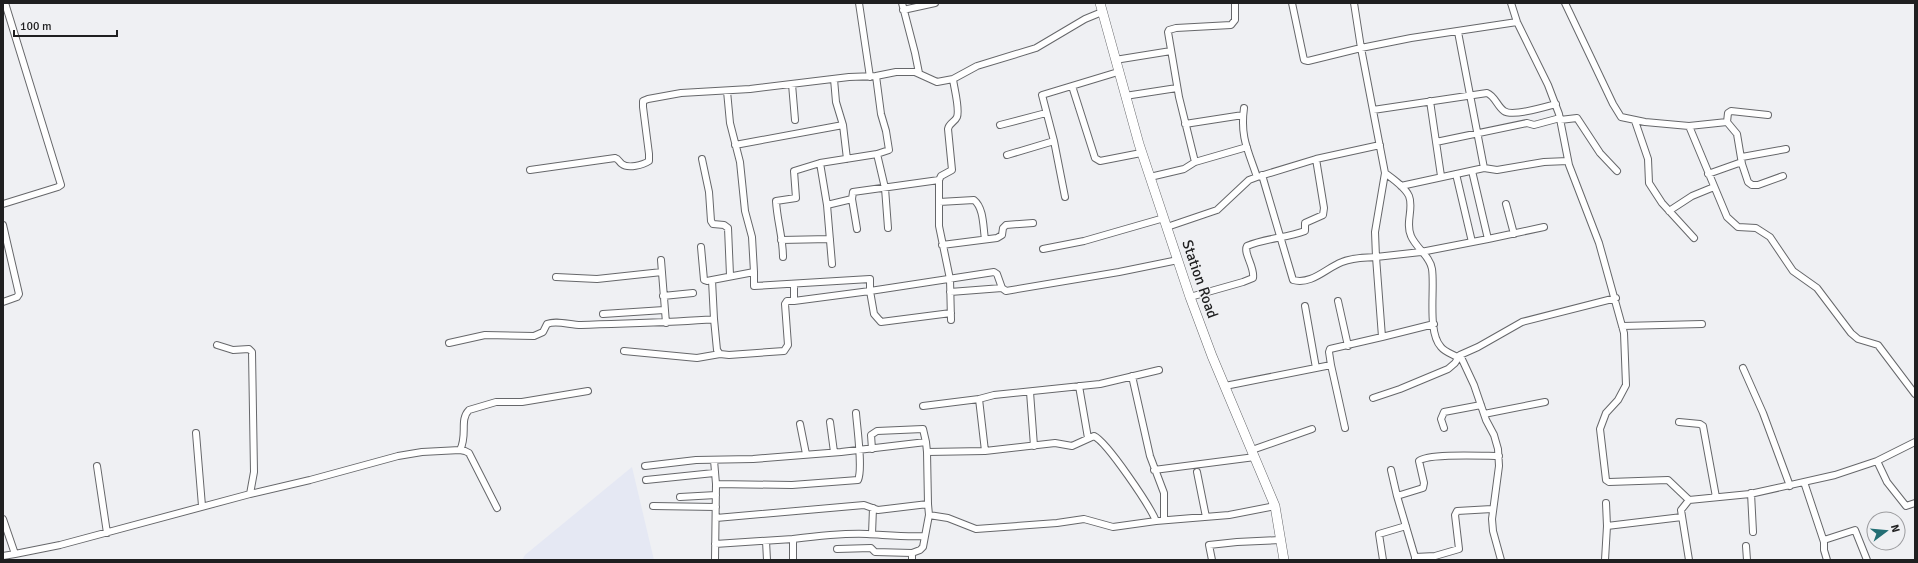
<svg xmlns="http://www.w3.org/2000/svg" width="1918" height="563" font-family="Signika,sans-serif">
  <rect width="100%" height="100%" fill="#eff0f3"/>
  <path fill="#e5e8f3" d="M632,467L654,560H522L525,555Z"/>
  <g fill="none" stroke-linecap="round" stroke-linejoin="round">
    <g stroke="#66676a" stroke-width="8">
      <path id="minor" d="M859,3L870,77
        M902,3L915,53L919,73
        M1292,3L1304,60L1308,61L1361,48L1411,38L1517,22
        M1354,3L1361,48L1385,173C1393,179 1405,187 1409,196C1414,208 1405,223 1411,236C1416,248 1430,256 1432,269C1435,289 1427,332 1441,347C1445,352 1452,354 1457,357L1460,355L1474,385L1486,420L1494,435L1498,449L1499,466L1492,519L1493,531L1501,560
        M1511,3L1517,22L1548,85L1559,114L1569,165L1599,243L1624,333L1626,385L1618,400L1606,413L1600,429L1606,480L1609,482L1668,480L1689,500
        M1565,3L1613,104L1621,117L1645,122L1689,126L1727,217L1738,227L1756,228L1770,237L1793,271L1817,288L1851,333L1858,339L1878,345L1915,394
        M903,10L935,3
        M1458,32L1484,168
        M1115,60L1171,51
        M834,79L836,102L843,125L847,159
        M792,84L795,120
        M1072,86L1095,158L1100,161L1141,153
        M727,91L730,123L740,162L745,211L752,237L754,272
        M1125,96L1177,88
        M1430,101L1441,176
        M1244,108C1240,137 1248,150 1257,177
        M1373,110L1487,93C1495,96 1497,106 1504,111C1512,117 1545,107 1556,104
        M1560,120L1577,118L1600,153L1617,171
        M1635,121L1648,159L1649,183L1662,203L1694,238
        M1727,122L1737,134L1742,164
        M1185,124L1243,115
        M1000,125L1046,113
        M1689,126L1727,122L1728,113L1731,111L1768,115
        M1054,141L1065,197
        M1436,142L1527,123L1534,125L1560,118
        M735,145L843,125
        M877,154L885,188L888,228
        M1007,155L1054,141L1042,95L1118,72
        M1742,157L1786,149
        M702,159L709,192L711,221L713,224L724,225L728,228L730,275
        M1195,162L1179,97L1168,32L1169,30L1176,28L1231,25L1235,20V3
        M820,163L827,205L832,264
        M530,170L615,158C619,159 619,162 622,164C628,169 643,165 649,161V154L643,107V101L648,99L681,93L750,89L849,77L876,76
        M1456,174L1472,242
        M1708,174L1739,163L1742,164L1748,182L1752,185H1758L1783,176
        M1262,175L1293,280C1312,285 1326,268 1342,262C1354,257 1364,258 1376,257L1375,232L1385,173
        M1150,177L1184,169L1195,162L1247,147
        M1401,186L1484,168L1497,170L1544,162L1568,161
        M939,202L974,200C984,208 983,227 985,239
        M3,204L58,187L61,185L5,3
        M1506,204L1514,234
        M827,205L852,199
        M1669,211L1692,196L1714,187
        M3,225L19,294L17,297L3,302
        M1167,227L1217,210L1249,180L1257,177L1316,159L1380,145
        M857,229L852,199L853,192L939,180
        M1488,239L1544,227
        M781,240L830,239
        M942,245L997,238L1002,235L1003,228L1006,225L1033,223
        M701,247L704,280L707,281L712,280
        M1043,249L1084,241L1164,218
        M783,257C783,238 777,220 776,201L796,198L794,171L820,163L877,154L889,150L886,131L881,114L876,76L896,72H915L937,82L953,79
        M661,260L666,323
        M556,277L597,279L662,272
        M950,292L1002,288L1006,291L1119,272L1178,260
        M663,296L693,293
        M1190,297L1243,282L1253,278C1255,267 1243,253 1247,246C1266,238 1286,238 1305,231V223L1323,215L1324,208L1316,159
        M794,301L870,291L874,314L881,322L951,313
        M1338,301L1348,346
        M1305,306L1316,368
        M603,314L664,310
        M714,319L717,350L720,354L729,355L784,351L788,345L785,304L787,301H794V284
        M951,320L950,279L939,226V180L941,176L952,170L948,129C949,123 955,122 957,117C960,109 954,88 953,79L977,66L1036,48L1085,19L1102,12
        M1434,324L1382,337L1376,257L1421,252L1488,239L1472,171
        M1622,326L1702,324
        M449,343L485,335L534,336L543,332L547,324C556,320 570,325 581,325C625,323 669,323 714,319L712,280L754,272V286L870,279V291L994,272L997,274L1002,288
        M217,345L233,350L249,349L252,352L254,472L250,494L310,480L398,456L422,452L460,450L465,451L469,453L497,508
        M624,351L697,358L720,354
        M1331,365L1329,352L1330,349L1382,337
        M1743,368L1763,413L1790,486
        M1132,376L1150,456L1164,493V520
        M1079,386L1088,438
        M1225,386L1331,365L1345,428
        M1030,392L1034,446
        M1373,398L1400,389L1448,369L1455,363L1460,355L1478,347L1522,322L1616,298
        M923,406L979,399
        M1484,414L1545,402
        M830,422L834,452
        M1679,422L1700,424L1703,426L1716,497
        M800,424L806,454
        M1444,428L1441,419L1444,412L1481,405
        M196,433L202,506
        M872,449L871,435L877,431L923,429L926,442
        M460,450C468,435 459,420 469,410L496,402H522L588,391
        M1252,450L1312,429
        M985,451L979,399L994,395L1100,384L1159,370
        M927,452L928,504
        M714,460L716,484L715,560
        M1877,461L1887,482L1906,506L1915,503
        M97,466L107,533
        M645,466L696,460L753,459L841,452L926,442L927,452L985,451L1055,443L1072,446L1094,436C1107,442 1150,506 1156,521L1229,515L1275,506
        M1154,470L1255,457
        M1391,470L1397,496
        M1197,472L1206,517
        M646,480L714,473
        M1804,482L1824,542V550L1827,560
        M716,484L792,485L858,480C863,469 857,427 856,413
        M1751,493L1753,532
        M680,497L716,495
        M1606,503L1607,526
        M653,506L716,507
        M929,515L948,518L976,529L1057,523L1084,519L1113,527L1156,521
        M716,518L864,505L878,510L928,504L929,515L923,547L920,550L912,553V560
        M3,519L15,554L60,545L250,494
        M872,534L873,508
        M1824,540L1855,530L1867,560
        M766,541L767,560
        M715,544L793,539
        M1746,546L1747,560
        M837,549L871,548L875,552L912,553
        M3,556L15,554
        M1415,557L1397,496L1423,488L1424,483L1419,461C1428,453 1485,456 1499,456
        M793,560V539C817,536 842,533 867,534C887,535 905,537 925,536
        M1212,560L1209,545L1237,542L1280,540
        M1383,560L1379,534L1406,526
        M1415,560V557L1435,556L1459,549L1455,515L1457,511L1492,509
        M1605,560L1607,526L1682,517
        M1689,560L1681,510L1689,500L1750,494L1835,475L1877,461L1915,442"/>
    </g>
    <g stroke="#66676a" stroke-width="10">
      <path id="secondary" d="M1100,3L1139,144L1190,297L1212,356L1275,506L1284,560"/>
    </g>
    <use href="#minor" stroke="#fff" stroke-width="6"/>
    <use href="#secondary" stroke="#fff" stroke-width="9"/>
  </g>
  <g text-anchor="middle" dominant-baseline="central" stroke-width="3" stroke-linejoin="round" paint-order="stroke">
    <g font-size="15" fill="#1f1f20" stroke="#eff0f3">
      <text transform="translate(1200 279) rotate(71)">Station Road</text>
    </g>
  </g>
  <rect width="1918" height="563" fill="none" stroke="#1f1f20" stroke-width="8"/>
  <g transform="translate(1886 531) rotate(74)"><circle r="19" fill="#eff0f3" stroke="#9c9c9f"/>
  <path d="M0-3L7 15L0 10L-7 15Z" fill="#236e74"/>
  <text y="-6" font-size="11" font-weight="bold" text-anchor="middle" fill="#1f1f20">N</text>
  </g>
  <path d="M14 30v6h103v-6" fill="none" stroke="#1f1f20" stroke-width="2"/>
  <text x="20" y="30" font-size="12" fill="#1f1f20" stroke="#eff0f3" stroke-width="3" paint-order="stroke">100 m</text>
</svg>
